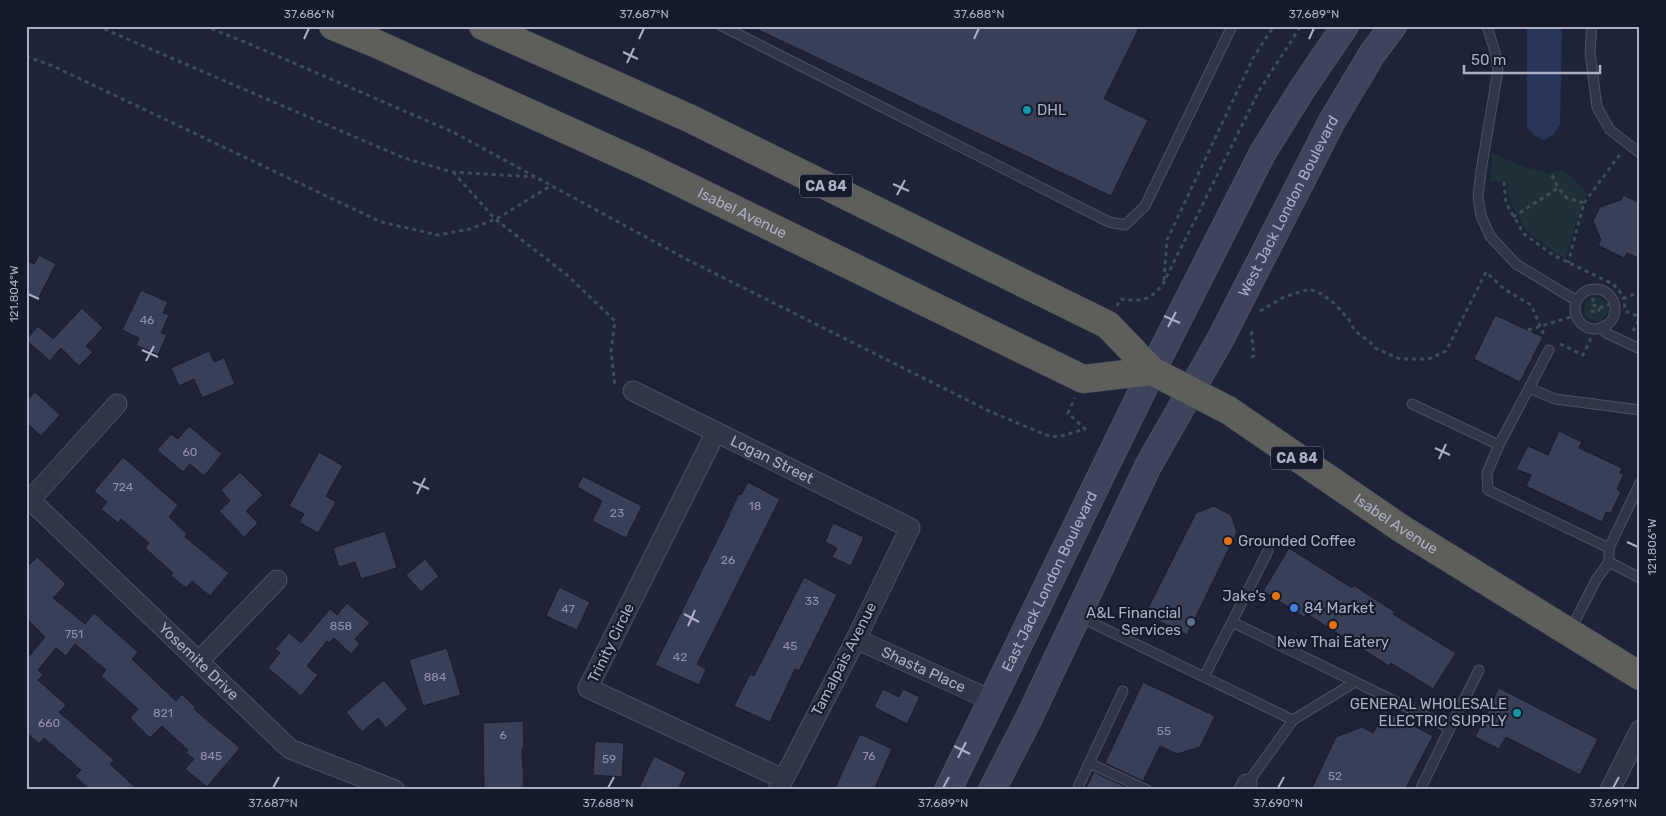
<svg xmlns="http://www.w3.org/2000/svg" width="1666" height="816" font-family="Rubik,sans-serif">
  <rect width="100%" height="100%" fill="#1d2437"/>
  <path fill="#1f3138" d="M1492,153L1527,168L1548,173L1563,170L1588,194L1584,198L1565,259L1527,232L1510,202L1507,182L1490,181Z
    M1584 309a12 12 0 1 1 24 0a12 12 0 1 1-24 0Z"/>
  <path fill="#29355a" d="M1527,26H1559L1562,33L1560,124L1554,134L1544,140L1535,136L1527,127Z"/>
  <path fill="#384058" stroke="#181d2e" d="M750,26H1140L1104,99L1148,120L1111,196Z
    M1623,195L1640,203V259L1627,253L1624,258L1598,245L1601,240L1593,221L1600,207L1621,200Z
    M39,255L56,264L38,299L26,292V260L34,264Z
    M141,290L168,302L163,313L169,315L161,333L167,335L158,355L136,345L139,338L122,330Z
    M82,308L103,328L86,346L93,352L79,366L61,348L50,361L26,340L38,326L53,339Z
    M1495,315L1543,337L1520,382L1474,359Z
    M209,351L214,362L224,358L235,384L202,398L194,379L179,386L171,368Z
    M35,392L60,415L41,436L26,422V401Z
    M189,426L222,454L204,476L190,464L183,472L157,450L171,434L178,439Z
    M1559,431L1582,442L1579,448L1622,468L1620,473L1624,474L1617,489L1621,492L1611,513L1606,512L1602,522L1526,486L1531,475L1516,469L1528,446L1548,455Z
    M319,452L343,466L326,496L336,502L318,533L299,522L304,514L289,506Z
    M123,457L178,505L169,517L187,534L185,537L229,573L210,596L192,581L186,588L171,576L173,573L145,548L149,543L121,519L118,523L101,509L107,502L94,491Z
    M240,472L263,495L246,511L258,523L244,537L219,511L230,501L221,490Z
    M583,476L642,506L626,538L592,521L602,501L577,487Z
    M748,482L780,499L697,664L706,669L699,685L655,665L730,514H729L739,494L741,495Z
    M1214,506L1231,515L1237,532L1187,635L1145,614L1196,513Z
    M833,523L864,537L851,566L832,557L837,548L825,542Z
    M385,531L397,568L361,579L355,562L339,567L333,548Z
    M1289,548L1352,588L1353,585L1395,612L1393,614L1456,653L1433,689L1391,663L1389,666L1307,614L1304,617L1263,591Z
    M37,557L66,584L53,598L85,624L94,613L138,652L132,659L176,701L182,694L196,708L194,709L240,748L207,787L185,769L194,759L186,753L188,750L162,726L150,738L130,718L138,709L101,676L106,670L75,644L66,656L56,648L38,670L43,675L38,680L66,705L59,712L114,760L110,764L138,790H90L75,776L81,770L44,738L39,744L26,732V660L45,637L26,618V568Z
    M425,559L439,576L421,592L406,575Z
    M804,577L837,595L799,671L795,669L770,722L734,706L750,674L754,676Z
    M559,587L590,602L577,630L546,616Z
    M347,603L370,623L355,639L360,644L351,654L334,638L329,643L327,641L307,666L318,675L301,696L268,668L280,653L275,649L289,633L301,643L330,609L337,615Z
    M447,648L461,695L423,706L409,660Z
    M384,680L408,709L386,728L378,718L362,732L346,712Z
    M1143,682L1215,716L1200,747L1177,754L1160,746L1143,781L1105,763Z
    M1499,688L1598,739L1580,775L1506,737L1499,749L1475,737Z
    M883,689L899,697L903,689L920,697L907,724L874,707Z
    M1385,711L1433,736L1405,790H1311L1336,737L1362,727L1373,733Z
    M523,721L524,748H522L524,790H484L483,723Z
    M860,734L892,749L874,790H834Z
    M595,741L624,743L622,777L593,775Z
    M654,756L686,772L678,790H638Z
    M1094,772L1132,790H1085Z"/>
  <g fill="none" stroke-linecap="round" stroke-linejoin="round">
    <g stroke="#4b5063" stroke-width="11">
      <path id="service" d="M722,26L1109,222L1125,225L1145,206L1232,26
        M1487,26L1495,52L1498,70L1481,171L1478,196L1481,216L1490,236L1516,264L1577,301
        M1592,26L1590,52L1597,107L1610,130L1640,153
        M1575 309a20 20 0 1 1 40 0a20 20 0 1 1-40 0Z
        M1603,326L1606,333L1640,349
        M1529,388L1549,350
        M1412,404L1499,445
        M1640,410L1555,399L1529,388L1499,445L1487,473L1488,490L1609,548L1640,483
        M1609,562L1640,578
        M1080,617L1293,720L1247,784
        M1232,622L1450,728L1420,790
        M1571,629L1596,580L1609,562V548
        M1204,677L1268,551
        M1293,720L1355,682
        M1450,728L1479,670
        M1089,763L1123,691
        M1077,790L1089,763L1147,790"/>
    </g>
    <g stroke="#4b5063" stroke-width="21">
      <g id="minor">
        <path id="s1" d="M633,391L910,528L856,639L778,790"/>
        <path d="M716,432L588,688L783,779"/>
        <path id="s2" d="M26,496L290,749L395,790"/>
        <path d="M30,500L117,404"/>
        <path id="s3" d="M856,639L991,700"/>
        <path d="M199,661L277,580"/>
        <path d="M1244,790L1247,784"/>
        <path d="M1610,790L1640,730"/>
      </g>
    </g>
    <g stroke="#4b5063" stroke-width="28">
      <g id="secondary">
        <path id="s4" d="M948,790L1152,371L1262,154L1301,91L1345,26"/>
        <path id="s5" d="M992,790L1029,718L1148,466L1221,338L1332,121L1372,54L1393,26"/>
      </g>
    </g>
    <g stroke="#3b4052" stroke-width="29">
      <g id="trunk">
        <path id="s6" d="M333,26L377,44L646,166L1083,379L1152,371"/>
        <path id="s7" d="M483,26L691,119L1108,325L1152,371L1228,410L1402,529L1640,676"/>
      </g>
    </g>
    <path stroke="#3c4e56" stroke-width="3" stroke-dasharray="4 4" stroke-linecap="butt" d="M97,26L404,158L452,172L535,177
      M204,26L245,42L453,132L688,260L989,411L1046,435L1058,437L1085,429L1068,413L1075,398
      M26,56L55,67L381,222L438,235L470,229L498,218L552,185
      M453,172L495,219L567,275L615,321L611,351L615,386
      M1552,175L1558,188
      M1504,182L1506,203L1524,234L1553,255L1613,284L1618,289L1624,298L1640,292
      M1584,203L1621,153
      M1513,217L1558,188L1567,198L1584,203L1568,263
      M1164,280L1167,240L1253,58L1274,26
      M1591,290L1594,305
      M1117,306L1120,299C1143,301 1148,302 1163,284L1260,89L1301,26
      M1600,308L1597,313L1592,311L1594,305L1600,308L1624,298L1625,311L1640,317
      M1260,311L1284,297L1309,289L1322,294L1336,305L1349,320L1355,331L1370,342L1375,348L1400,359H1429L1446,351L1486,272L1504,289L1531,305L1545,337
      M1528,330L1577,315
      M1633,331L1640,318
      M1560,344L1583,355L1593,334
      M1251,357L1254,356L1251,328"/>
    <use href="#service" stroke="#303648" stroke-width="9"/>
    <use href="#minor" stroke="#303648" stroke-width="19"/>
    <use href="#secondary" stroke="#3e445b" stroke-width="26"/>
    <use href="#trunk" stroke="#5e5e5a" stroke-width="28"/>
  </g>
  <path fill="none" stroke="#aab0c5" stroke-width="2" d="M304,39L309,28M639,39L644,28M974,39L979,28M1309,39L1314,28M623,52L638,59M627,63L634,48M893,184L909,191M897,195L905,180M28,294L39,299M1164,316L1180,323M1168,327L1176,312M142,350L158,357M146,361L154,346M1435,448L1450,455M1439,459L1446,444M413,482L429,489M417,494L425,478M1627,542L1638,547M684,614L699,622M688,626L695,610M954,746L970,754M958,758L966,742M273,788L279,777M608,788L614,777M943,788L949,777M1278,788L1284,777M1613,788L1619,777"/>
  <g fill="#0f9aa8" stroke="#161b2c" stroke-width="2">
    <circle cx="1027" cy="110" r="5"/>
    <circle cx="1517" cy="713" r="5"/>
  </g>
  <g fill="#e8710a" stroke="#161b2c" stroke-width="2">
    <circle cx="1228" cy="541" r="5"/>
    <circle cx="1276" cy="596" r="5"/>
    <circle cx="1333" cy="625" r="5"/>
  </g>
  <circle fill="#3f7fe0" stroke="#161b2c" stroke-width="2" cx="1294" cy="608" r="5"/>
  <circle fill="#5c6f8a" stroke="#161b2c" stroke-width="2" cx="1191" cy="622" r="5"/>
  <g text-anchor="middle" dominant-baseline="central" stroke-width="4.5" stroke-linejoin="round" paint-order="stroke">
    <g font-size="12" fill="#8e94aa">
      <text x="147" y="320">46</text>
      <text x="190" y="452">60</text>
      <text x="123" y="487">724</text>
      <text x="755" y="506">18</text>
      <text x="617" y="513">23</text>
      <text x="728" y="560">26</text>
      <text x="812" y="601">33</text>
      <text x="568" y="609">47</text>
      <text x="341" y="626">858</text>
      <text x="74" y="634">751</text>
      <text x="790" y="646">45</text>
      <text x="680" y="657">42</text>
      <text x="435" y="677">884</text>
      <text x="163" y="713">821</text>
      <text x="49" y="723">660</text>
      <text x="1164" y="731">55</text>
      <text x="503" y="735">6</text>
      <text x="211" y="756">845</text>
      <text x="869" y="756">76</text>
      <text x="609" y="759">59</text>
      <text x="1335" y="776">52</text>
    </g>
    <g fill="#161b2c" stroke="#7e8397" stroke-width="1">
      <rect x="800" y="174.5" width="52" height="23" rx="4"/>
      <rect x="1271" y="446.5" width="52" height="23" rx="4"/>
    </g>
    <g font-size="14" font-weight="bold" fill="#aab0c5">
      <text x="826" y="186">CA 84</text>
      <text x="1297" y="458">CA 84</text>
    </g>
    <g font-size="15" fill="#aab0c5" stroke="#161b2c" text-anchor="start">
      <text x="1037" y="110">DHL</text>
      <text x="1238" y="541">Grounded Coffee</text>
      <text x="1266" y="596" text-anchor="end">Jake's</text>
      <text x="1304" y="608">84 Market</text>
      <text x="1181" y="613" text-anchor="end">A&amp;L Financial<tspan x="1181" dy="17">Services</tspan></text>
      <text x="1333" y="642" text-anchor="middle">New Thai Eatery</text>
      <text x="1507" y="704" text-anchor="end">GENERAL WHOLESALE<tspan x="1507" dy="17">ELECTRIC SUPPLY</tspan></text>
    </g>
    <g font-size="15" fill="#aab0c5" stroke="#161b2c">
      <text stroke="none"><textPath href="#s5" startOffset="655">West Jack London Boulevard</textPath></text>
      <text stroke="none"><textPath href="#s6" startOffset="450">Isabel Avenue</textPath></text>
      <text stroke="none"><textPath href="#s1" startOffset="155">Logan Street</textPath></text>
      <text stroke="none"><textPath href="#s7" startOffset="1045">Isabel Avenue</textPath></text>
      <text stroke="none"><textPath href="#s4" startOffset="232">East Jack London Boulevard</textPath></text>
      <text transform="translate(611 643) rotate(-64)">Trinity Circle</text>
      <text transform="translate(844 659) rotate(-63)">Tamalpais Avenue</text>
      <text stroke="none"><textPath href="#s2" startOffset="239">Yosemite Drive</textPath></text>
      <text stroke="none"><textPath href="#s3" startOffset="74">Shasta Place</textPath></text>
    </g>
  </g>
  <rect width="1666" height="816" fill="none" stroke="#161b2c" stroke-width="55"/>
  <path d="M1464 65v8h136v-8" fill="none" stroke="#aab0c5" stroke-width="2.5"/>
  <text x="1471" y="65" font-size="15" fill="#aab0c5" stroke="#161b2c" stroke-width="4" paint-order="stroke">50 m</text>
  <rect x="28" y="28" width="1610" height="760" fill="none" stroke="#aab0c5" stroke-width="2"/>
  <g font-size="12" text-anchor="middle" fill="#aab0c5">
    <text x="309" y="18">37.686°N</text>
    <text x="644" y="18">37.687°N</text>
    <text x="979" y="18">37.688°N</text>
    <text x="1314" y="18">37.689°N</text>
    <text transform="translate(14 294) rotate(-90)" y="4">121.804°W</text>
    <text transform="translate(1652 547) rotate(-90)" y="4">121.806°W</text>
    <text x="273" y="807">37.687°N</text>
    <text x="608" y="807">37.688°N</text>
    <text x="943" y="807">37.689°N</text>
    <text x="1278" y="807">37.690°N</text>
    <text x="1613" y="807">37.691°N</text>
  </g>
</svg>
